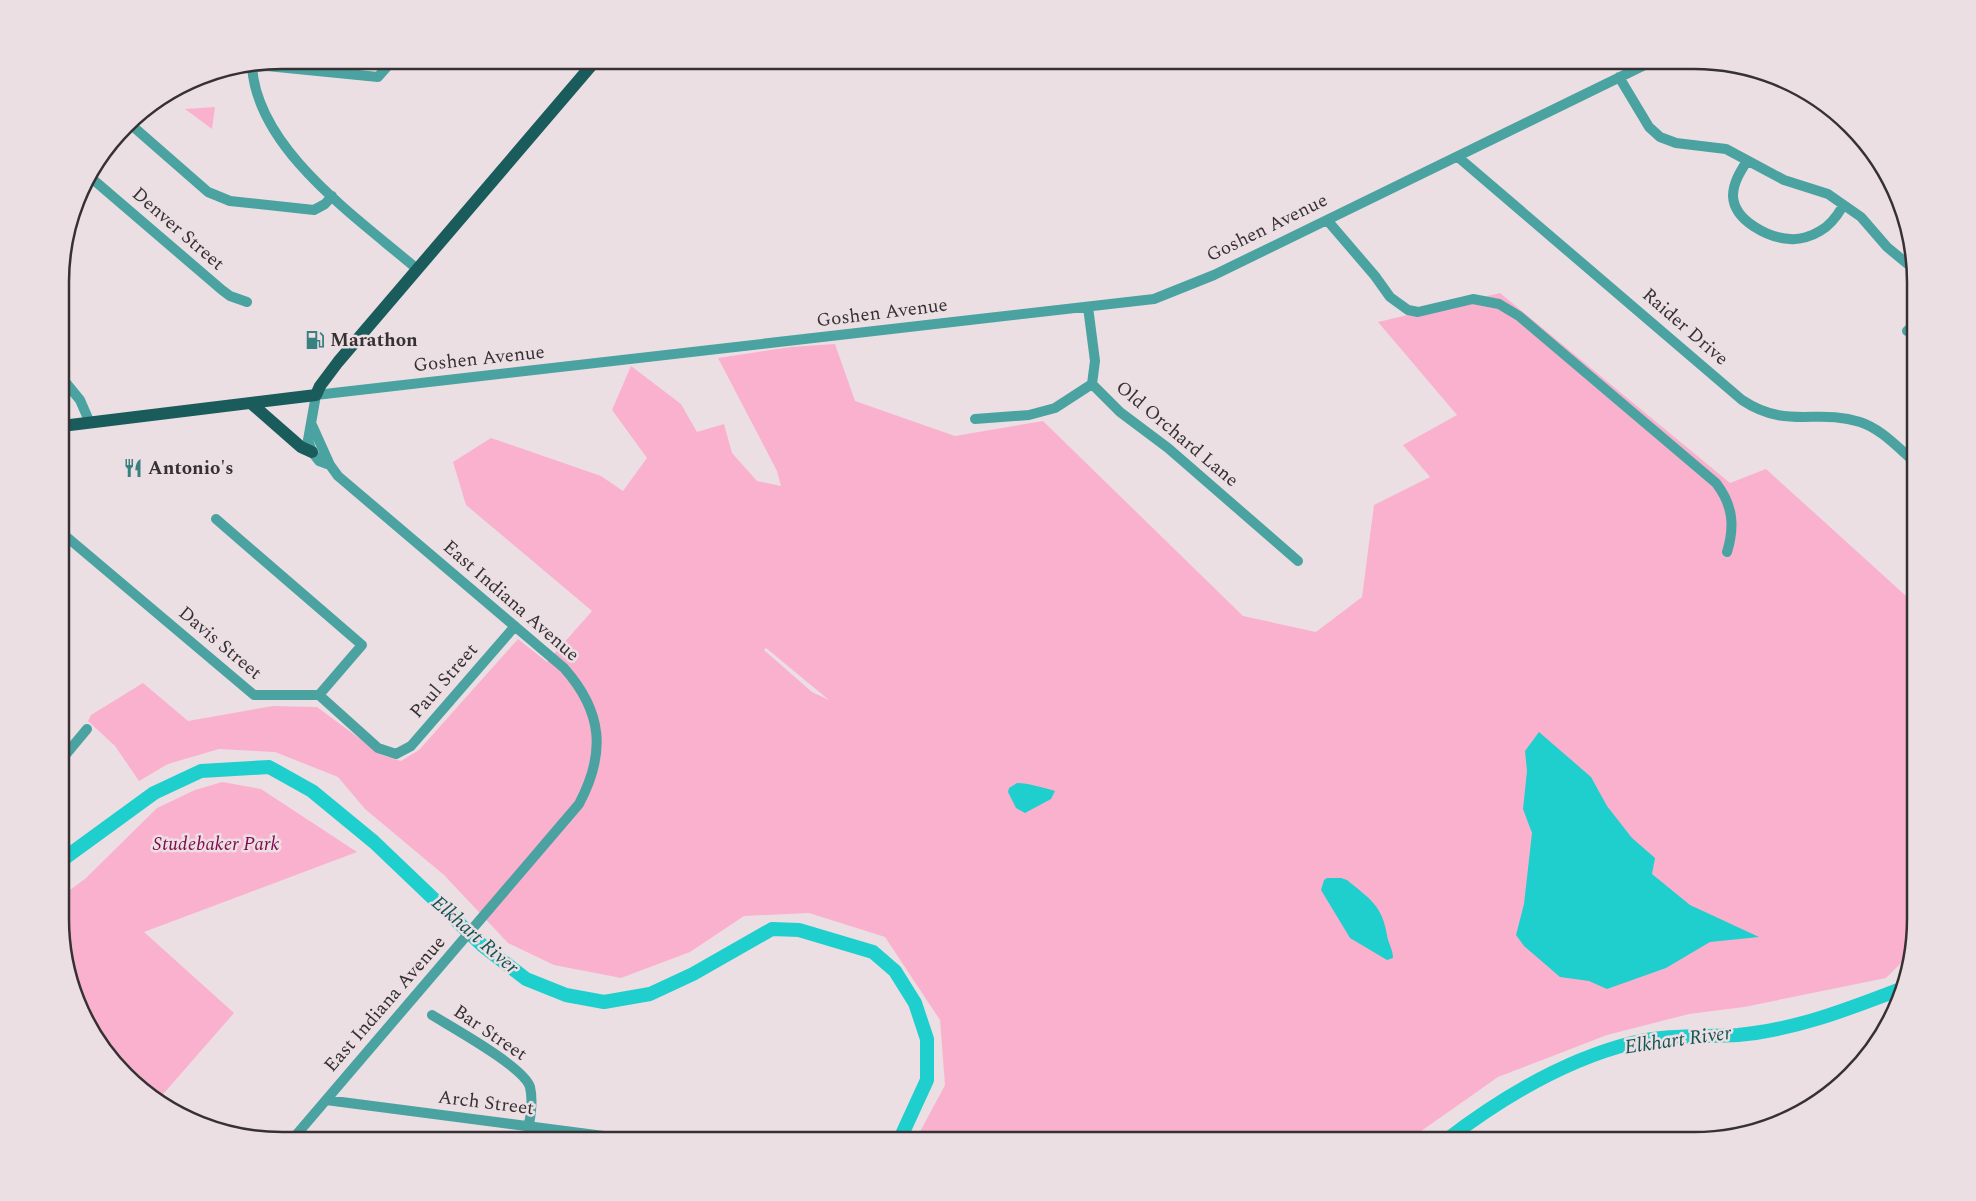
<svg xmlns="http://www.w3.org/2000/svg" width="1976" height="1201" font-family="Spectral,serif">
  <rect width="100%" height="100%" fill="#ecdfe3"/>
  <path fill="#fab1ce" fill-rule="evenodd" d="M215,107L212,129L185,109Z
    M1500,293L1730,483L1766,469L1916,605V934L1909,955L1886,978L1744,1007L1689,1014L1607,1035L1498,1077L1407,1141H915L945,1085L940,1020L885,937L809,913L744,916L690,952L621,978L554,965L508,943L444,875L365,809L338,777L275,752L219,749L168,764L139,781L115,746L88,721L91,715L143,683L188,721L273,706L317,707L382,755L401,761L419,750L518,639L547,662L592,611L466,505L453,462L491,438L601,476L623,491L647,458L612,410L631,366L681,404L697,432L724,424L732,453L757,481L781,486L777,471L718,358L791,347L835,344L855,401L955,436L1043,421L1243,616L1316,632L1362,597L1374,505L1430,477L1403,445L1457,415L1378,322ZM766,648L829,700L812,692L764,650Z
    M222,782L261,789L357,852L144,932L234,1013L158,1100L97,1042L62,948V896L86,878L157,808L195,790Z"/>
  <path fill="#1fcfcd" d="M1539,732L1591,777L1607,806L1632,838L1655,858L1652,874L1690,905L1759,937L1710,942L1666,968L1607,989L1589,981L1560,977L1524,946L1516,935L1524,904L1532,833L1523,809L1527,771L1525,751Z
    M1017,783C1028,783 1045,788 1055,791L1051,799L1025,813L1016,808L1008,792L1009,788Z
    M1327,878H1341L1347,880C1370,899 1382,905 1387,935C1388,943 1393,949 1393,958L1387,960L1350,938L1321,890L1324,880Z"/>
  <g fill="none" stroke-linecap="round" stroke-linejoin="round">
    <path stroke="#1fcfcd" stroke-width="14" d="M62,860L154,793L201,771L269,767L312,791L374,842L483,946L526,979L566,995L604,1002L650,994L693,974L772,929L799,930L873,952L895,971L915,1003L927,1039V1080L899,1141
      M1445,1141C1501,1098 1564,1060 1632,1043C1667,1034 1703,1037 1738,1035C1794,1030 1846,1010 1898,990"/>
    <path stroke="#4aa3a1" stroke-width="10" d="M252,66C257,150 358,218 417,269
      M252,67L267,66L378,77L393,60
      M1619,77L1649,127L1660,137L1676,143L1726,149L1784,180L1828,194L1861,217L1887,247L1916,271
      M129,123L208,192L230,201L314,210L325,204L332,196
      M1458,157L1742,400C1787,430 1817,408 1860,422C1882,429 1899,449 1916,463
      M1747,161C1740,172 1733,183 1733,196C1734,221 1769,238 1790,239C1800,240 1812,236 1820,231C1830,226 1837,216 1843,206
      M89,176L222,290L230,296L247,302
      M1327,220L1375,276L1390,297L1408,310L1418,312L1473,299L1499,304L1519,316L1716,483C1733,505 1735,526 1727,552
      M1088,307L1095,361L1092,384L1120,412L1168,448L1298,561
      M1907,331L1916,323
      M62,378L80,400L90,423
      M975,419L1029,415L1055,408L1092,384
      M330,465L319,461L312,452L308,440L316,395L1154,299L1214,275L1655,60
      M216,519L362,645L319,695
      M62,533L254,695H319L378,748L396,754L411,746L515,626
      M62,759L87,729
      M432,1015C453,1028 524,1067 530,1087C534,1104 529,1124 526,1141
      M326,1100L642,1141
      M291,1141L579,804C606,753 603,712 564,668L338,476L330,465L312,425"/>
    <path stroke="#1a5c5b" stroke-width="12" d="M253,405L301,447L312,452
      M62,426L316,395L320,386L338,362L596,60"/>
  </g>
  <defs>
    <g id="fuel-bare" transform="scale(1.5)"><path d="M-5.5-6h7V0h2V4h1.3V-2.5L3-4.5l.8-.8L6-3V5H2.5V1h-1V6h-7ZM-4.2-4.7v3.2H.2V-4.7Z" fill="#398180" stroke="#ecdfe3" stroke-width="2.5" paint-order="stroke"/></g>
    <g id="restaurant-bare" transform="scale(1.5)"><path d="M-5-6h1v4h1v-4h1v4h1v-4h1v5L-1.5 .5V6h-2V.5L-5-1ZM5-6V6H3V1.5H1.5Q1.5-4 5-6Z" fill="#398180" stroke="#ecdfe3" stroke-width="2.5" paint-order="stroke"/></g>
  </defs>
  <g fill-rule="evenodd">
    <use href="#fuel-bare" x="315" y="340"/>
    <use href="#restaurant-bare" x="133" y="468"/>
  </g>
  <g text-anchor="middle" dominant-baseline="central" stroke-width="5" stroke-linejoin="round" paint-order="stroke">
    <g font-size="19" fill="#363133" stroke="#ecdfe3">
      <text transform="translate(1267 228) rotate(-26)">Goshen Avenue</text>
      <text transform="translate(178 229) rotate(41)">Denver Street</text>
      <text transform="translate(882 313) rotate(-7)">Goshen Avenue</text>
      <text transform="translate(1685 327) rotate(41)">Raider Drive</text>
      <text transform="translate(479 359) rotate(-6)">Goshen Avenue</text>
      <text transform="translate(1177 434) rotate(40)">Old Orchard Lane</text>
      <text transform="translate(511 601) rotate(41)">East Indiana Avenue</text>
      <text transform="translate(220 643) rotate(40)">Davis Street</text>
      <text transform="translate(444 681) rotate(-49)">Paul Street</text>
      <text transform="translate(385 1004) rotate(-49)">East Indiana Avenue</text>
      <text transform="translate(490 1033) rotate(34)">Bar Street</text>
      <text transform="translate(486 1103) rotate(7)">Arch Street</text>
    </g>
    <g font-size="19" font-weight="bold" fill="#363133" stroke="#ecdfe3" text-anchor="start">
      <text x="330" y="340">Marathon</text>
      <text x="148" y="468">Antonio's</text>
    </g>
    <g font-size="19" font-style="italic" fill="#820a4e" stroke="#ecdfe3">
      <text x="216" y="844">Studebaker Park</text>
    </g>
    <g font-size="20" font-style="italic" fill="#135554" stroke="#ecdfe3">
      <text transform="translate(475 935) rotate(41)">Elkhart River</text>
      <text transform="translate(1678 1040) rotate(-8)">Elkhart River</text>
    </g>
  </g>
  <path d="M0 0H1976V1201H0ZM282 69H1694A213 213 0 0 1 1907 282V919A213 213 0 0 1 1694 1132H282A213 213 0 0 1 69 919V282A213 213 0 0 1 282 69Z" fill="#ecdfe3" fill-rule="evenodd"/>
  <path fill="none" stroke="#363133" stroke-width="2.5" d="M282 69H1694A213 213 0 0 1 1907 282V919A213 213 0 0 1 1694 1132H282A213 213 0 0 1 69 919V282A213 213 0 0 1 282 69Z"/>
</svg>
